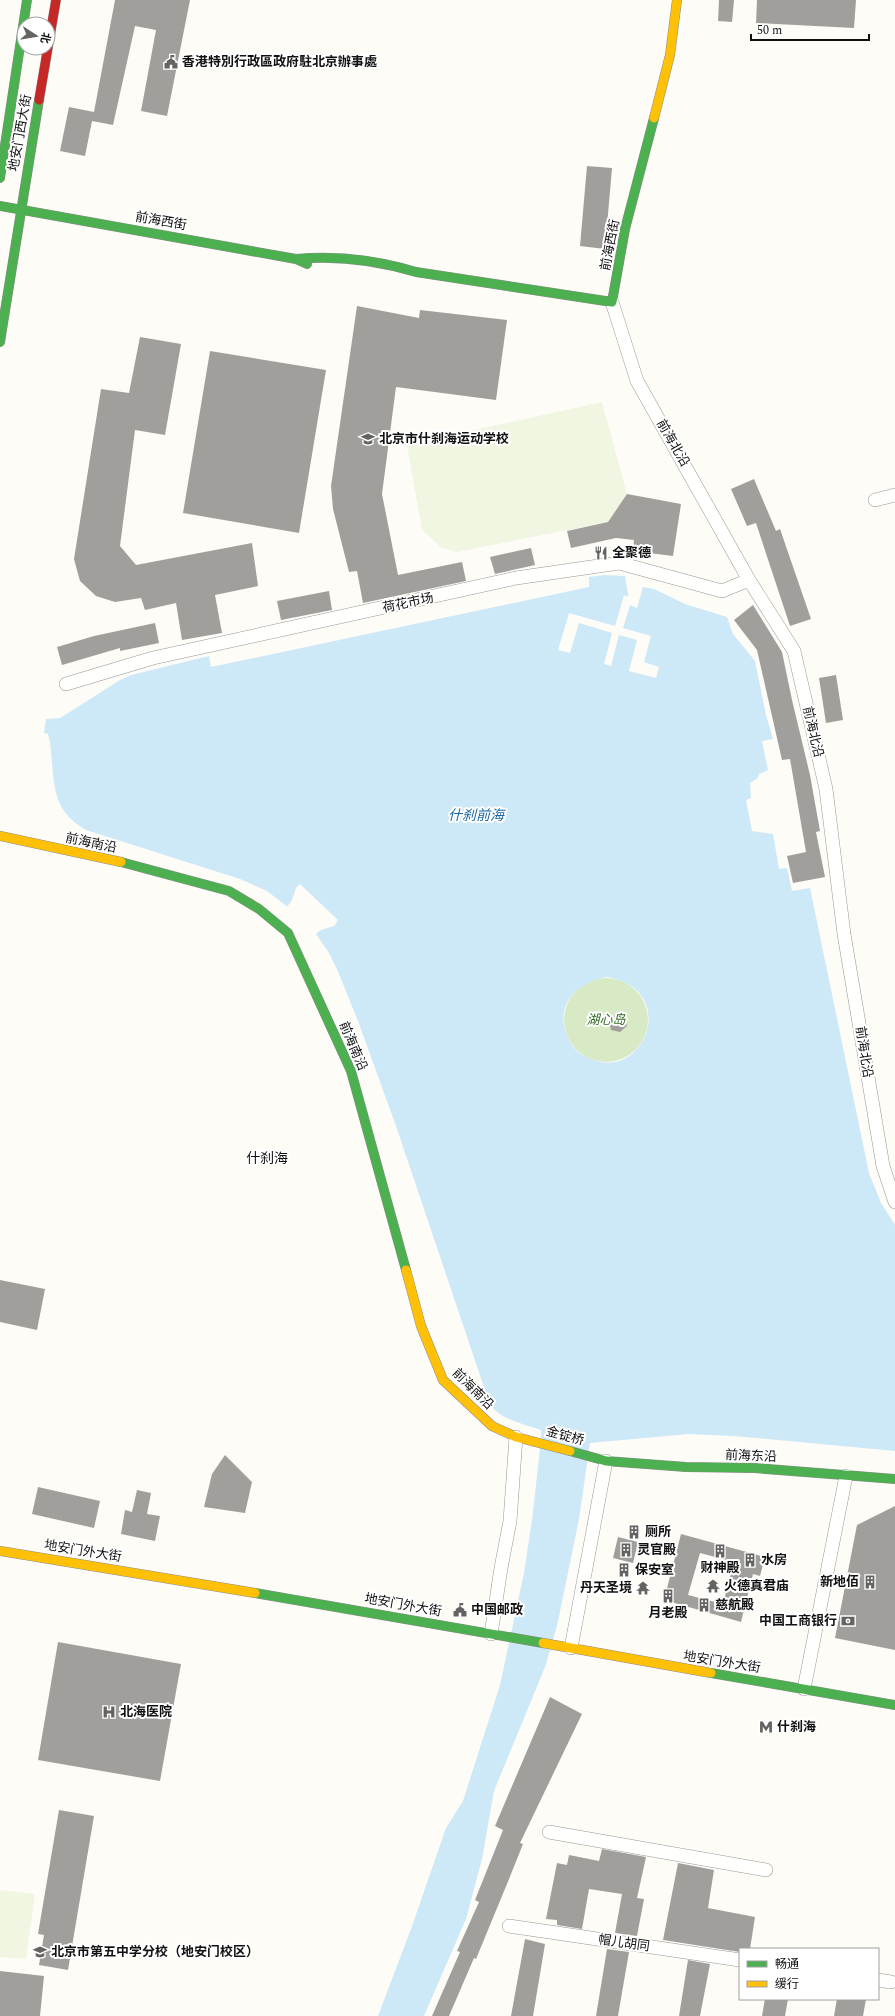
<svg xmlns="http://www.w3.org/2000/svg" width="895" height="2016" font-family="Spectral,'Noto Sans SC',serif">
  <rect width="100%" height="100%" fill="#fdfcf7"/>
  <path fill="#d8eac5" d="M564 1020a42 42 0 1 1 84 0a42 42 0 1 1-84 0Z"/>
  <path fill="#f0f6e1" d="M602,402L627,494L608,522L457,552L442,548L422,530L407,445Z
    M0,1890L35,1894L26,1959L0,1957Z"/>
  <path fill="#cde8f7" fill-rule="evenodd" d="M604,575L625,576L630,605L637,608L643,587L654,589L685,604L727,617L733,634L755,661L766,715L773,739L762,741L768,770L759,774L758,778L750,783L751,798L746,800L752,831L773,834L779,869L787,868L792,891L810,888L869,1173L881,1203L895,1225V1451L734,1436L688,1434L590,1443L579,1519L557,1626L545,1667L494,1791L482,1859L466,1919L424,2016H378L411,1929L446,1828L463,1801L500,1685L524,1573L532,1520L541,1440V1430C523,1424 502,1420 490,1405L396,1126L358,1021L337,969L329,953L316,934L302,918L267,891L240,879L86,830C49,809 55,780 50,742L48,734L44,733L46,719L60,718L65,715L120,680L131,675L209,656L211,667L589,587V577ZM607,977C679,989 646,1079 594,1060C586,1057 577,1053 572,1045C551,1012 571,983 607,977Z"/>
  <path fill="#fdfcf7" d="M624,595L630,597L631,602L623,628L651,636L644,662L659,667L656,678L629,671L637,640L619,635L611,666L604,664L612,633L579,623L570,653L558,650L569,613L615,626Z
    M300,884L338,920L334,926L321,930L314,935L287,907L292,900L296,888Z"/>
  <path fill="#a19f9c" fill-rule="evenodd" d="M115,0H190L167,116L141,111L156,30L135,26L113,125L92,121L85,156L60,151L69,107L94,112Z
    M719,0H734L732,22L718,21Z
    M757,0H856L854,28L756,23Z
    M587,166L612,168L605,249L580,246Z
    M357,306L419,318L420,310L507,320L496,400L396,387L382,494L398,575L462,562L466,581L363,603L357,571L349,572L333,509L331,486Z
    M140,337L181,344L165,435L135,430L120,546L136,565L252,543L258,586L215,595L222,633L182,640L176,603L145,610L141,598L115,602L96,596L80,581L74,559L101,389L129,393Z
    M210,351L326,370L299,533L183,513Z
    M754,479L776,531L780,529L811,619L790,626L756,523L747,526L731,489Z
    M627,494L681,504L673,556L633,551L634,540L616,538L571,548L567,531L608,522Z
    M531,548L535,565L495,574L490,557Z
    M329,591L332,610L281,620L277,601Z
    M753,605L782,652L792,700L810,775L820,831L816,832L825,877L793,883L787,856L806,852L790,759L782,760L757,650L734,620Z
    M155,623L159,643L120,651V648L62,665L57,647L94,636Z
    M836,675L843,720L826,723L819,678Z
    M616,1014L625,1017L627,1026L620,1032L611,1030L609,1021Z
    M0,1280L45,1289L37,1330L0,1322Z
    M225,1455L252,1482L245,1513L204,1507L212,1474Z
    M38,1487L100,1501L94,1528L32,1514Z
    M137,1490L151,1493L147,1514L160,1516L155,1541L121,1534L125,1510L132,1512Z
    M895,1506V1650L835,1638L857,1525Z
    M681,1534L765,1557L760,1576L753,1574L741,1622L664,1600ZM700,1553L734,1562L723,1604L688,1595Z
    M618,1537L638,1542L633,1563L613,1558Z
    M58,1642L181,1664L160,1781L38,1760Z
    M550,1697L582,1714L520,1843L523,1844L509,1879L476,1959L474,1958L449,2016H432L460,1952L457,1951L479,1902L475,1900L503,1830L495,1826Z
    M59,1810L94,1816L68,1970L39,1965L44,1935L38,1934Z
    M602,1849L646,1857L637,1898L644,1899L637,1936L615,1933L622,1894L589,1889L582,1929L557,1925V1920L546,1919L557,1863L567,1865L569,1855L599,1861Z
    M678,1863L714,1870L708,1908L755,1917L750,1949H740V1952L663,1940Z
    M525,1939L545,1944L533,2016H511Z
    M607,1949L629,1952L618,2016H596Z
    M688,1960L710,1964L700,2016H679Z
    M0,1971L44,1976L40,2016H0Z
    M765,1999H788L785,2016H762Z
    M837,1999H866L863,2016H834Z"/>
  <g fill="none" stroke-linecap="round" stroke-linejoin="round">
    <g stroke="#979795" stroke-width="14">
      <path id="street" d="M612,302L637,381L749,580L794,651L826,789L844,934L883,1166L895,1202
        M875,500L895,495
        M66,684L153,658L516,578L619,563L722,591L749,580
        M491,1634L501,1568L510,1521L516,1437
        M571,1648L606,1461
        M804,1689L846,1476
        M549,1832L766,1870
        M509,1926L740,1960
        M878,1980L891,1982"/>
    </g>
    <g stroke="#8e8d8b" stroke-width="10">
      <path id="fast" d="M0,178L27,0
        M0,206L296,259L307,264
        M296,259C337,255 376,260 416,272L612,302L625,229L654,118
        M0,342L39,100
        M121,862L229,891L259,909L288,933L351,1071L406,1270
        M570,1451L606,1461L686,1467L754,1468L895,1479
        M255,1593L543,1643
        M711,1673L895,1705"/>
    </g>
    <g stroke="#8e8d8b" stroke-width="10">
      <path id="slow" d="M654,118L670,55L677,0
        M0,836L121,862
        M406,1270L421,1326L443,1380L492,1426L516,1437L570,1451
        M0,1551L255,1593
        M543,1643L711,1673"/>
    </g>
    <g stroke="#8e8d8b" stroke-width="10">
      <path id="jam" d="M39,100L56,0"/>
    </g>
    <use href="#street" stroke="#fffffe" stroke-width="13"/>
    <use href="#fast" stroke="#4caf50" stroke-width="9"/>
    <use href="#slow" stroke="#ffc107" stroke-width="9"/>
    <use href="#jam" stroke="#c62828" stroke-width="9"/>
  </g>
  <defs>
    <g id="civic-bare" transform="scale(1.08)"><path d="M-.6-6.5H3V-4.5H.6V-3L4-1V1h2V6H-6V1h2V-1L-.6-3ZM-1.2 2.5V6h2.4V2.5Z" fill="#646362" stroke="#fff" stroke-width="2.5" paint-order="stroke"/></g>
    <g id="school-bare" transform="scale(1.08)"><path d="M0-5L7-2L0 1L-7-2ZM-4 1L0 2.5L4 1V4Q0 6-4 4Z" fill="#646362" stroke="#fff" stroke-width="2.5" paint-order="stroke"/></g>
    <g id="restaurant-bare" transform="scale(1.08)"><path d="M-5-6h1v4h1v-4h1v4h1v-4h1v5L-1.5 .5V6h-2V.5L-5-1ZM5-6V6H3V1.5H1.5Q1.5-4 5-6Z" fill="#646362" stroke="#fff" stroke-width="2.5" paint-order="stroke"/></g>
    <g id="building-bare" transform="scale(1.08)"><path d="M-4-6H4V6H1V3H-1V6H-4ZM-2.5-4.3h1.7v1.8h-1.7ZM.8-4.3h1.7v1.8H.8ZM-2.5-1h1.7V.8h-1.7ZM.8-1h1.7V.8H.8Z" fill="#646362" stroke="#fff" stroke-width="2.5" paint-order="stroke"/></g>
    <g id="temple-bare" transform="scale(1.08)"><path d="M0-6L5-2H3V0L6.5 2.5H4V6H1.5V3h-3V6H-4V2.5H-6.5L-3 0V-2H-5Z" fill="#646362" stroke="#fff" stroke-width="2.5" paint-order="stroke"/></g>
    <g id="bank-bare" transform="scale(1.08)"><path d="M-6-4H6V4H-6ZM0-2.3a2.3 2.3 0 1 0 0 4.6a2.3 2.3 0 1 0 0-4.6Z" fill="#646362" stroke="#fff" stroke-width="2.5" paint-order="stroke"/></g>
    <g id="hospital-bare" transform="scale(1.08)"><path d="M-5-5h3v3.5h4V-5h3V5h-3V1.5h-4V5h-3Z" fill="#646362" stroke="#fff" stroke-width="2.5" paint-order="stroke"/></g>
    <g id="metro-bare" transform="scale(1.08)"><path d="M-5.5 5V-5H-3L0 0L3-5H5.5V5H3V-.5L0 4L-3-.5V5Z" fill="#646362" stroke="#fff" stroke-width="2.5" paint-order="stroke"/></g>
  </defs>
  <g fill-rule="evenodd">
    <use href="#civic-bare" x="171" y="62"/>
    <use href="#school-bare" x="368" y="439"/>
    <use href="#restaurant-bare" x="601" y="553"/>
    <use href="#building-bare" x="634" y="1532"/>
    <use href="#building-bare" x="626" y="1550"/>
    <use href="#building-bare" x="720" y="1551"/>
    <use href="#building-bare" x="750" y="1560"/>
    <use href="#building-bare" x="624" y="1570"/>
    <use href="#building-bare" x="870" y="1582"/>
    <use href="#temple-bare" x="713" y="1586"/>
    <use href="#temple-bare" x="643" y="1588"/>
    <use href="#building-bare" x="668" y="1596"/>
    <use href="#building-bare" x="704" y="1605"/>
    <use href="#civic-bare" x="460" y="1610"/>
    <use href="#bank-bare" x="848" y="1621"/>
    <use href="#hospital-bare" x="109" y="1712"/>
    <use href="#metro-bare" x="766" y="1727"/>
    <use href="#school-bare" x="40" y="1952"/>
  </g>
  <g text-anchor="middle" dominant-baseline="central" stroke-width="4" stroke-linejoin="round" paint-order="stroke">
    <g font-size="13" font-weight="bold" fill="#111" stroke="#fff" text-anchor="start">
      <text x="182" y="62">香港特別行政區政府駐北京辦事處</text>
      <text x="379" y="439">北京市什刹海运动学校</text>
      <text x="612" y="553">全聚德</text>
      <text x="645" y="1532">厕所</text>
      <text x="637" y="1550">灵官殿</text>
      <text x="761" y="1560">水房</text>
      <text x="720" y="1568" text-anchor="middle">财神殿</text>
      <text x="635" y="1570">保安室</text>
      <text x="859" y="1582" text-anchor="end">新地佰</text>
      <text x="724" y="1586">火德真君庙</text>
      <text x="632" y="1588" text-anchor="end">丹天圣境</text>
      <text x="715" y="1605">慈航殿</text>
      <text x="471" y="1610">中国邮政</text>
      <text x="668" y="1613" text-anchor="middle">月老殿</text>
      <text x="837" y="1621" text-anchor="end">中国工商银行</text>
      <text x="120" y="1712">北海医院</text>
      <text x="777" y="1727">什刹海</text>
      <text x="51" y="1952">北京市第五中学分校（地安门校区）</text>
    </g>
    <g font-size="13" fill="#111" stroke="#fff">
      <text transform="translate(20 133) rotate(-80)">地安门西大街</text>
      <text transform="translate(161 221) rotate(10)">前海西街</text>
      <text transform="translate(610 245) rotate(-79)">前海西街</text>
      <text transform="translate(673 443) rotate(60)">前海北沿</text>
      <text transform="translate(408 603) rotate(-12)">荷花市场</text>
      <text transform="translate(813 732) rotate(77)">前海北沿</text>
      <text transform="translate(91 843) rotate(12)">前海南沿</text>
      <text transform="translate(353 1046) rotate(67)">前海南沿</text>
      <text transform="translate(864 1052) rotate(81)">前海北沿</text>
      <text transform="translate(473 1389) rotate(45)">前海南沿</text>
      <text transform="translate(565 1436) rotate(15)">金锭桥</text>
      <text transform="translate(751 1456) rotate(2)">前海东沿</text>
      <text transform="translate(83 1551) rotate(9)">地安门外大街</text>
      <text transform="translate(403 1605) rotate(10)">地安门外大街</text>
      <text transform="translate(722 1662) rotate(9)">地安门外大街</text>
      <text transform="translate(624 1943) rotate(8)">帽儿胡同</text>
    </g>
    <g font-size="13" font-style="italic" fill="#2f6b1f" stroke="#fff">
      <text x="606" y="1020">湖心岛</text>
    </g>
    <g font-size="14" font-style="italic" fill="#1768a6" stroke="#fff">
      <text x="476" y="815">什刹前海</text>
    </g>
    <g font-size="14" fill="#111" stroke="#fff">
      <text x="267" y="1158">什刹海</text>
    </g>
  </g>
  <rect x="739" y="1948" width="140" height="52" fill="#ffffff" stroke="#a0a0a0"/>
  <rect x="747" y="1961" width="20" height="6" fill="#4caf50" stroke="#a0a0a0"/>
  <text x="775" y="1968" font-size="12" fill="#111111">畅通</text>
  <rect x="747" y="1981" width="20" height="6" fill="#ffc107" stroke="#a0a0a0"/>
  <text x="775" y="1988" font-size="12" fill="#111111">缓行</text>
  <g transform="translate(36 36) rotate(102)"><circle r="19" fill="#ffffff" stroke="#a0a0a0"/>
  <path d="M0-3L7 15L0 10L-7 15Z" fill="#646362"/>
  <text y="-6" font-size="11" font-weight="bold" text-anchor="middle" fill="#111111">北</text>
  </g>
  <path d="M751 34v6h118v-6" fill="none" stroke="#111111" stroke-width="2"/>
  <text x="757" y="34" font-size="12" fill="#111111" stroke="#ffffff" stroke-width="3" paint-order="stroke">50 m</text>
</svg>
